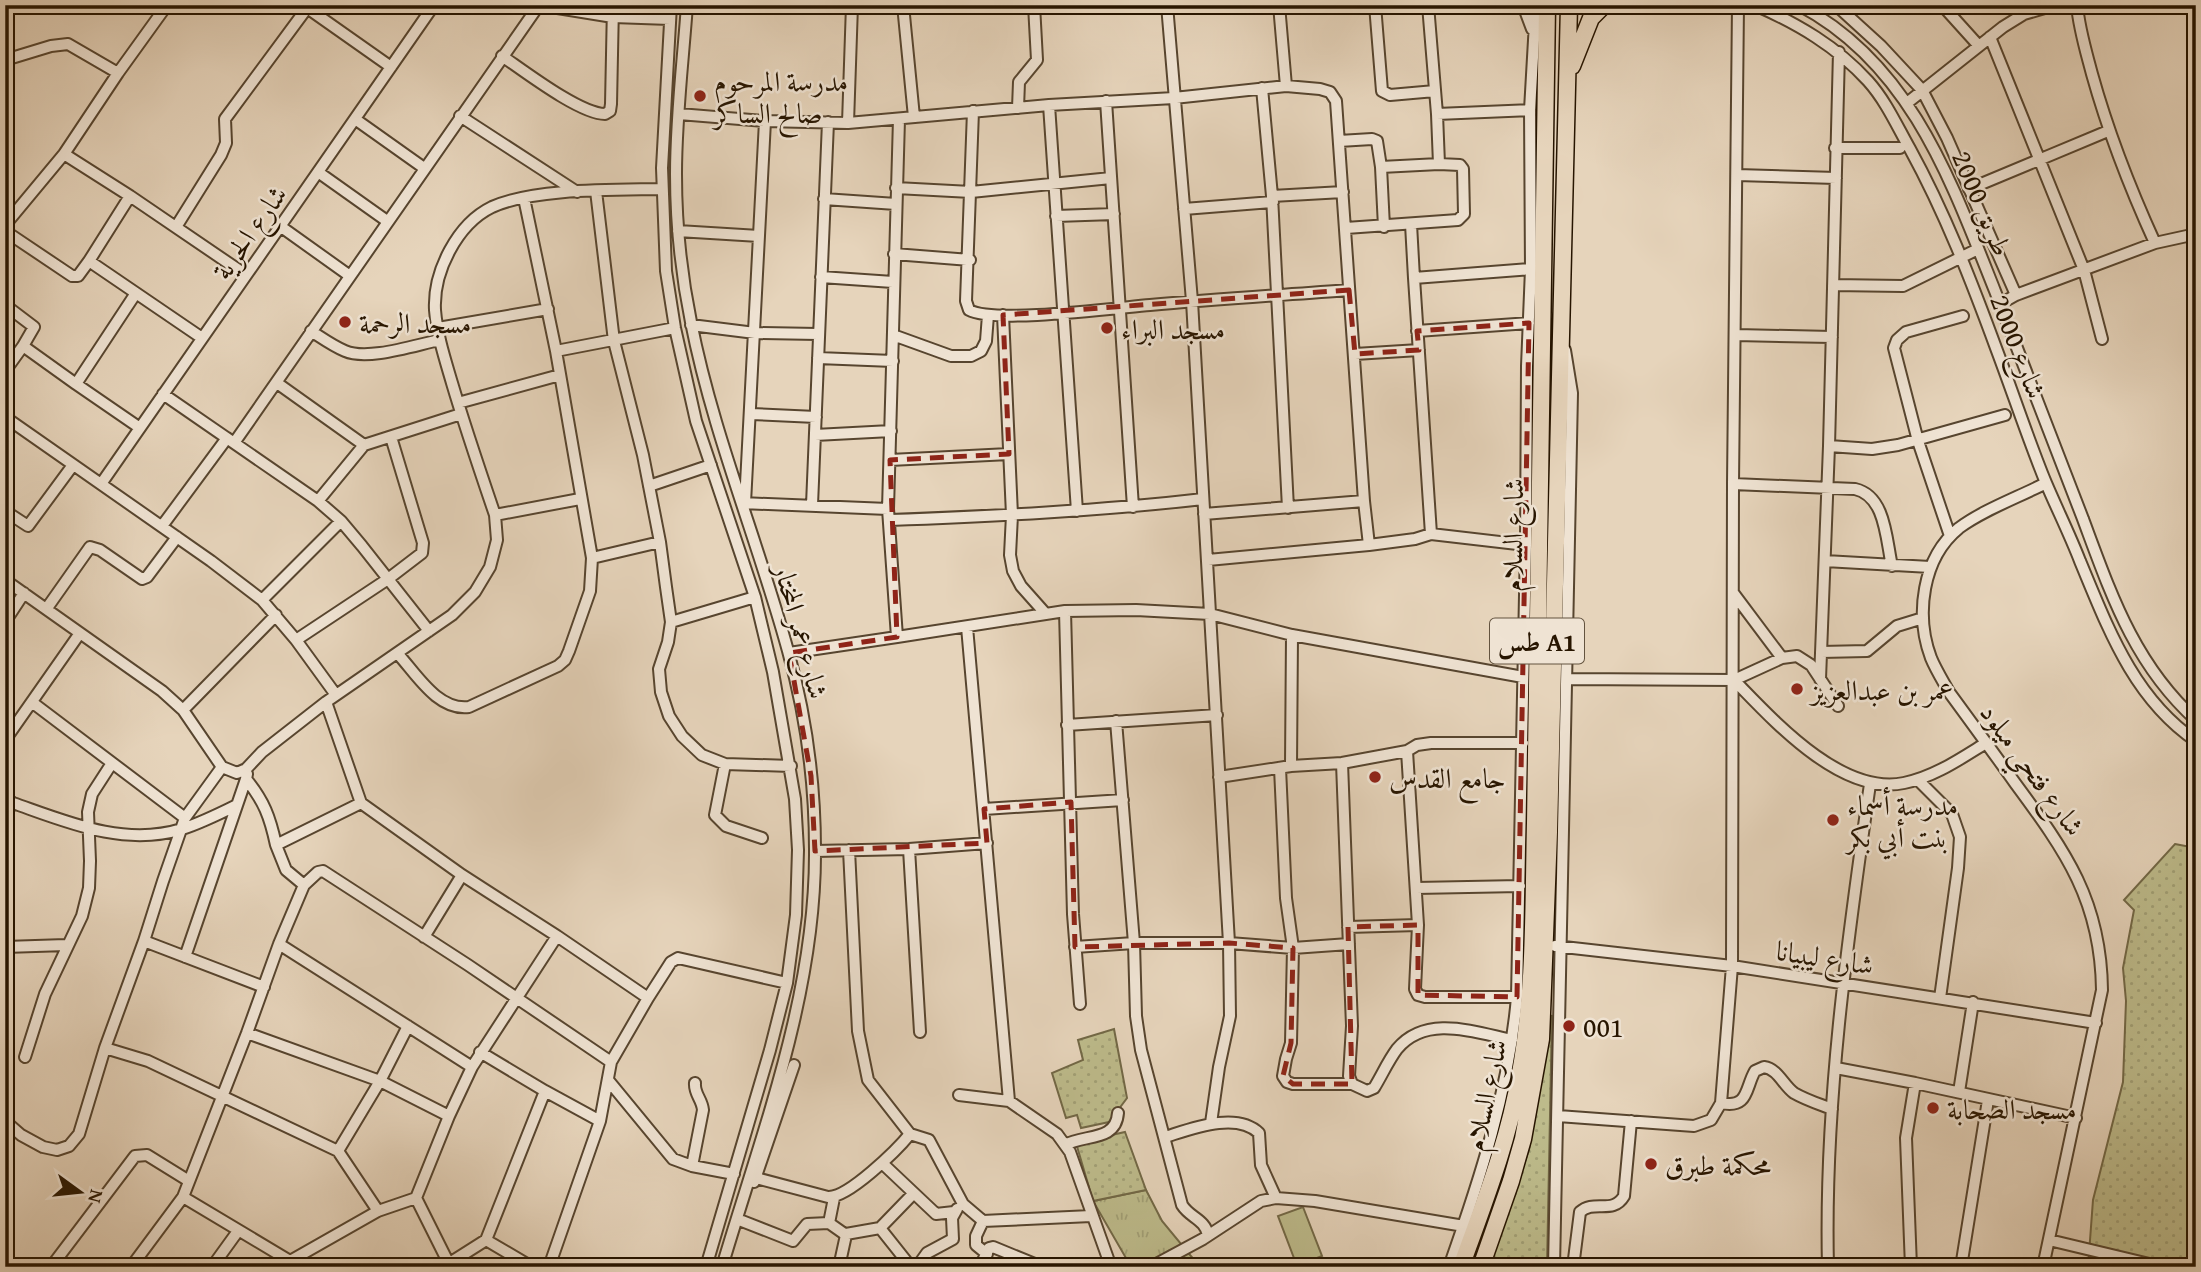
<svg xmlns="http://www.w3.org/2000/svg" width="2201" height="1272" font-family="'Gentium Book Plus',Amiri,serif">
  <defs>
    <pattern id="grass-tufts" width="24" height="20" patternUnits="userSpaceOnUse" patternTransform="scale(1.75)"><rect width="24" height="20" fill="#bdbb8b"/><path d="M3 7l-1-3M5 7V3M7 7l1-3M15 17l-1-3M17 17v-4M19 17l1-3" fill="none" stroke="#a2a076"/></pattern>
    <pattern id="garden-dots" width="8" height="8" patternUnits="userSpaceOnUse" patternTransform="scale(1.75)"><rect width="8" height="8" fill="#bdbb8b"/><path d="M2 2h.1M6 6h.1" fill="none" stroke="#a2a076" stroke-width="1.8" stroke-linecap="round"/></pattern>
  </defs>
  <rect width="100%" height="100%" fill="#e6d4bb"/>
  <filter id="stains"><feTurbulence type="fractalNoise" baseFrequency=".00286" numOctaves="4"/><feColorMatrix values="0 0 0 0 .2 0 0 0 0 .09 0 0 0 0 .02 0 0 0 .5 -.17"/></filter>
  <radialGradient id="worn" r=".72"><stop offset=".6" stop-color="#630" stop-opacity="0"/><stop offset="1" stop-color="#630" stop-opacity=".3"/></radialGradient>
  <path fill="url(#grass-tufts)" stroke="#726846" stroke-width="2" d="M1146,1190L1162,1221L1200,1267H1128L1126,1258L1093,1201Z"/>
  <path fill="url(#garden-dots)" stroke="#726846" stroke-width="2" d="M2175,844L2196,848V1267H2088L2093,1200L2123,1082L2126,1001L2123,968L2134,910L2124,900Z
    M1552,1015L1547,1267H1487L1529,1150Z
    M1114,1029L1127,1098L1109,1122L1081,1128L1077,1115L1066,1118L1052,1073L1083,1060L1078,1040Z
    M1125,1132L1146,1190L1093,1201L1076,1143Z"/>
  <path fill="#bdbb8b" stroke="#726846" stroke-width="2" d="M1303,1207L1322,1256L1297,1266L1278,1216Z"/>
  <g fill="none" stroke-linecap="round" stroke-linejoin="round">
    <g stroke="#57452f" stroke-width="14">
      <path id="minor" d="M303,5L391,67
        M539,5L613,17L670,19
        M671,5L662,168L666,271L675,328L696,421L755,597L773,672L795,799L798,850L796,915L787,983L770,1050L706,1267
        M687,5C683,61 676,117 676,174C676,223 681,273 691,322C713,434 758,541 788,651C806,715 815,784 815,850C816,993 762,1132 722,1267
        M903,5L914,117
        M1167,5L1192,301L1229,943L1230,1016L1219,1067L1211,1123
        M1279,5L1286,86
        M1375,5L1382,91L1390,95L1435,91
        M1428,5L1437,114L1530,110
        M1523,5L1532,29
        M1755,5C1798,24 1836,46 1868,81C1886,101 1897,126 1910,149C1945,213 1971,280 1996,348C2013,393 2028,439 2046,483C2057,509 2070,535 2080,561C2108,628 2133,698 2196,741
        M1799,5C1911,64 1951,181 1995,291C2025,367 2054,443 2083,519C2111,594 2134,664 2196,720
        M1836,5L1881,46L1922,90L1947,138L2016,295
        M1942,5L1979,46
        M2077,5C2079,29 2086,51 2092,74C2109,135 2129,186 2155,243
        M1990,37L2084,270L2102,339
        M502,56C524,71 580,114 605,114L610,111L611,104L613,5
        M5,60L51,46L68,44L118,73
        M1262,88L1272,196L1288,508
        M1106,101L1133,507
        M1907,103L2003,27L2024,14L2055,5
        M1049,105L1077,511
        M1018,108L1019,82L1037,60L1034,5
        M973,111L966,301L969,310C994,324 1115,308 1150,305C1217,299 1283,295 1349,290
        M679,114L765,121L848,123L1049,105L1174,98L1286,86L1320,89L1330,92L1336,101L1364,501L1369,545
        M460,116L577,192
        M355,119L424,168
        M848,123L852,5
        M1339,141L1372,139L1377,141L1381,167
        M1835,148H1900
        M64,154L130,196L89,261L202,338
        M318,172L387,221
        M1737,175L1836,178
        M896,188L971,192L1111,178
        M1969,189L2108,131
        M596,191L614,341L643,455L660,542L666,587L671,622L668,642L659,669L661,692L669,716L682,736L702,755L725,764L791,766
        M130,196L246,275
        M1272,196L1343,192
        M524,198L556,351L592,558L660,542
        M824,199L896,204
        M1184,209L1273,202
        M1056,216L1114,214
        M1411,224L1414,278
        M5,225L64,154L118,73L167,5
        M280,226L350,276
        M176,227L221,155L226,143L225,119L307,8
        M1384,227L1381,167L1439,164L1437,114
        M1346,228L1458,220L1464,214L1463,169L1460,165L1439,164
        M5,231L72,276H78L89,261
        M678,231L759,236
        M894,254L970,260
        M821,277L893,282
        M1833,285L1903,286L1978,249
        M2000,304L2016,295L2155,243L2196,234
        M5,305L34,327L23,346
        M1003,315L1012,515L1010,555L1013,571L1021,586L1045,613
        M691,325L755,333L818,334
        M438,328L548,309
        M311,331C322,338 333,346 345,351C368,361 415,345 440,340
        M1417,331L1529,323
        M893,335L951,356H971L981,351L986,341L988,315
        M1736,335L1832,337
        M556,351L675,328
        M1355,354L1419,350
        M818,358L893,361
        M5,371L23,346L76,384L136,293
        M277,383L364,445
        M76,384L140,428
        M163,394L318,501L341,521L362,546L429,631
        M458,403L560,375
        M751,414L816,417
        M5,417L211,561L262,600L296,640L336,695
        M815,435L891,431
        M234,443L539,5
        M1829,446L1872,449L1898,445L2005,415
        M890,460L1009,454
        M101,484L434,5
        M1733,484L1855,489C1886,496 1886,540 1892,566
        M649,486L711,465
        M318,501L364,445L461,414
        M742,503L888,509L899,119
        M745,503L765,121
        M812,505L828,122
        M888,509L897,637L1065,611L1136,610L1210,614L1292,635L1523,677
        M5,511L28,526L73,465
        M1204,514L1364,501
        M495,515L580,499
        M890,520C994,516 1099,511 1203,499
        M162,526L227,438
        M1431,534L1414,278L1531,269
        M1950,536L1918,441L1894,348L1897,340L1906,332L1963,316
        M1208,560L1369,545L1415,539L1431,534L1526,545
        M1825,561L1930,567
        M5,580L162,691L183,710L222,767L237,773L246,769L262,752L326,702L452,615L475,592L490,567L497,540L495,515C480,471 465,427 452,383C445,359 437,335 435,310C433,272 457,224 492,207C534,188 615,190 662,189
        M1734,594L1782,658
        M262,600L341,521
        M47,608L90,547L100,550L142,579L147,577L177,537
        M1065,611L1073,914L1080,1004
        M5,622L24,593
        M671,622L755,597
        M967,627L1009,1101
        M296,640L388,579L422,553L423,543L391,437
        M1821,652L1867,651L1897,626L1923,618
        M789,653L897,637
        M398,654C417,675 438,711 469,707L558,666L565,660L569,651L590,591L592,558
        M1567,679L1734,680L1782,658L1797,656L1811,665L1838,706
        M1820,679L1829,446L1839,52
        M1734,680C1773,720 1841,796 1904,783C1934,777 1960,759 1986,743
        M326,702L361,803L462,875L557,936L648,998L611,1062L600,1121L549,1267
        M33,703L185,818
        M183,710L276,615
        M1116,721L1134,943L1136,1016L1141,1050L1182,1205C1190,1218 1205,1219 1208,1235
        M1067,725L1217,715
        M5,740L80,633
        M1407,751L1418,925L1415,989L1418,995L1425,997H1517
        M1342,763L1352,1026L1349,1076L1352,1084L1367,1091L1374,1088C1382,1075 1388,1061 1397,1049C1426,1014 1474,1032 1512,1040
        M725,764L715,815L726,826L762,838
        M1291,766L1292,635
        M222,767L185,818L163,881L144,941L264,987
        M1280,768L1286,898L1293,948L1291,1043L1286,1059L1283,1076L1287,1082L1293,1084H1352
        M247,774L246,779C264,801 270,817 276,845
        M1219,777L1291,766L1342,763L1407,751L1417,745L1431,743H1523
        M1918,780L1952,814L1960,837L1958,868L1940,998
        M5,797L13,803L5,814
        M13,803C67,822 124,847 182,829C201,823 219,814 237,805
        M984,809L1123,800
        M909,849L920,1032
        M849,850L858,1031L868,1080L910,1134L929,1140L963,1204L983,1221
        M815,851L909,849L987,843
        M304,885L286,870L276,845L361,803
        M1416,888L1520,886
        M1348,927L1418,925
        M424,937L462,875
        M279,944L472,1067
        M1555,946L1732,966L2096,1023
        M5,947L66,945
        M1075,947L1134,943H1229L1293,948L1349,944
        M185,957L246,779
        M648,998L671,962L678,958L787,983
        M247,1033L380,1081L449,1116
        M105,1048L148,1061L338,1151L378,1211
        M480,1052L545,1091
        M25,1057L45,994L82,916L89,888L90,861L88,812L92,794L112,763
        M1836,1068L1915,1083L2076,1118
        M608,1080L673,1159L692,1166L734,1174
        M1959,1092L1973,1002
        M959,1095L1009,1101L1057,1134L1070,1152L1111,1267
        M1721,1103C1749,1109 1745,1088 1755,1071L1764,1067C1778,1069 1783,1085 1794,1093C1806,1100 1819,1104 1832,1109
        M1558,1116L1694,1126L1711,1120L1721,1103L1732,966L1733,484L1738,5
        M5,1121L21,1135L43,1147L57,1150L69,1146L79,1134L105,1048L144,941
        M1165,1137C1191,1129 1236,1111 1259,1133L1261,1165L1276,1198
        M1065,1145C1084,1134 1116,1142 1118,1113
        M338,1151L380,1081L408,1026
        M882,1163L936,1214L954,1212
        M692,1166L703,1110C702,1099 694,1094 695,1083
        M756,1178L828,1197C848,1198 897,1150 910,1134
        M754,1182L794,1065
        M416,1198L449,1116L472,1067L557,936
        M834,1198L829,1223L846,1235L839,1267
        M742,1221L793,1241L807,1224L829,1223
        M880,1228L911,1267
        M846,1234L880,1228L913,1194
        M486,1240L532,1267
        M2049,1240L2162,1267
        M987,1254L976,1245V1236L983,1221L1091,1216
        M449,1264L416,1198L378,1211L290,1261L183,1197L247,1033L279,944L304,885L318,872L323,871L468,965L611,1062
        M445,1266L486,1240L545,1091L600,1121
        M51,1267L135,1156L147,1155L189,1181
        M131,1267L183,1197
        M212,1267L238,1231
        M917,1267L927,1253L953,1239L952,1218L957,1209
        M980,1267L989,1248L993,1247L1042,1267
        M1151,1267L1203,1239L1261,1201L1276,1198L1315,1201L1464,1226
        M1449,1267C1480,1179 1509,1090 1517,997L1526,545L1527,366L1531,269L1530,110L1536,5
        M1554,1267L1572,393L1565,350
        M1573,1267L1580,1212C1594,1199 1613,1215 1624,1196L1631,1121
        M1828,1267C1824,1106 1847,943 1870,784
        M1911,1267L1906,1138L1915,1083
        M1961,1267L1988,1100
        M2043,1267L2102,990C2101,901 2066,852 2015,783C1993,752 1971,722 1949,692C1943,681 1936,670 1931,658C1915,615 1922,558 1959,528C1983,510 2019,497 2046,483"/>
    </g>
    <g stroke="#271500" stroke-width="19">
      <path id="highway" d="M1572,66L1591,18L1604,5
        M1461,1267C1484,1203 1509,1140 1520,1073C1535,991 1533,906 1535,823L1547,5
        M1481,1267L1511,1181L1523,1139L1541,1039L1549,832L1569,5"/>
    </g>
    <use href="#minor" stroke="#efe3d3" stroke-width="10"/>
    <use href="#highway" stroke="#e6d4bb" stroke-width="16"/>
  </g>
  <path fill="none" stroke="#8f2418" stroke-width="5" stroke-dasharray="14 9" stroke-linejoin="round" d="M1349,290L1355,354L1419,350L1417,331L1529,323L1517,997L1418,995V925L1348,927L1352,1084H1293L1283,1076L1291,1043L1293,948L1229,943L1075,947L1071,802L984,809L987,843L815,851L811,776L789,653L897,637L890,460L1009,454L1003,315Z"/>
  <g fill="#8f2418" stroke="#efe3d3" stroke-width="2.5">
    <circle cx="700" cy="96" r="7"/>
    <circle cx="345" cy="322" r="7"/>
    <circle cx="1107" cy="328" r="7"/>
    <circle cx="1797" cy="689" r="7"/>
    <circle cx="1375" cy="777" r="7"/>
    <circle cx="1833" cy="820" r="7"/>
    <circle cx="1569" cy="1026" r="7"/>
    <circle cx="1933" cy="1108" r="7"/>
    <circle cx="1651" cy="1164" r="7"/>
  </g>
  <g text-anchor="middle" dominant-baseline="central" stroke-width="5" stroke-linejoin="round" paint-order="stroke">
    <rect fill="#efe3d3" stroke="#63533f" stroke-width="2" x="1490" y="618.5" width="94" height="45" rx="5"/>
    <g font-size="26" font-weight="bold" fill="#271500">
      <text x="1537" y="641">طس A1</text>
    </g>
    <g font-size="28" fill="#271500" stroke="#efe3d3" text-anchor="start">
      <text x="714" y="80">مدرسة المرحوم<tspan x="714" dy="32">صالح الساكر</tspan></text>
      <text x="359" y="322">مسجد الرحمة</text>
      <text x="1121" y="328">مسجد البراء</text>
      <text x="1811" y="689">عمر بن عبدالعزيز</text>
      <text x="1389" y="777">جامع القدس</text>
      <text x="1847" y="804">مدرسة أسماء<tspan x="1847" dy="32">بنت أبي بكر</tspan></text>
      <text x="1583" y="1026">001</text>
      <text x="1947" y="1108">مسجد الصحابة</text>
      <text x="1665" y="1164">محكمة طبرق</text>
    </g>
    <g font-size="28" fill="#271500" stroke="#efe3d3">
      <text transform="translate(1983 203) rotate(67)">طريق 2000</text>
      <text transform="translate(249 232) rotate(-55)">شارع الحرية</text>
      <text transform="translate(2019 346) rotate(69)">شارع 2000</text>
      <text transform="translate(1512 535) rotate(-89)">شارع السلام</text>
      <text transform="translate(802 631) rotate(75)">شارع عمر المختار</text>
      <text transform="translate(2033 769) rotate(54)">شارع فتحي ميلود</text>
      <text transform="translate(1825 957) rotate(9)">شارع ليبيانا</text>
      <text transform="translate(1485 1095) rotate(-78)">شارع السلام</text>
    </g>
  </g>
  <rect width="2201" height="1272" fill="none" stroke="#e6d4bb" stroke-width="28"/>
  <rect x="7" y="7" width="2187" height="1258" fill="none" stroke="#271500" stroke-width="3.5"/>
  <rect x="14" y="14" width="2173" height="1244" fill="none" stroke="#271500" stroke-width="2"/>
  <g transform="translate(80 1192) rotate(105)" stroke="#efe3d3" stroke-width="5" paint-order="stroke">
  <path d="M0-5L12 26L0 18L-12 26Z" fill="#271500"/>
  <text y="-10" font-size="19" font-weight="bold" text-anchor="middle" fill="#271500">N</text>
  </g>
  <rect width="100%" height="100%" filter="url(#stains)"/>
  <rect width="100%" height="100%" fill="url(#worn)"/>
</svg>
